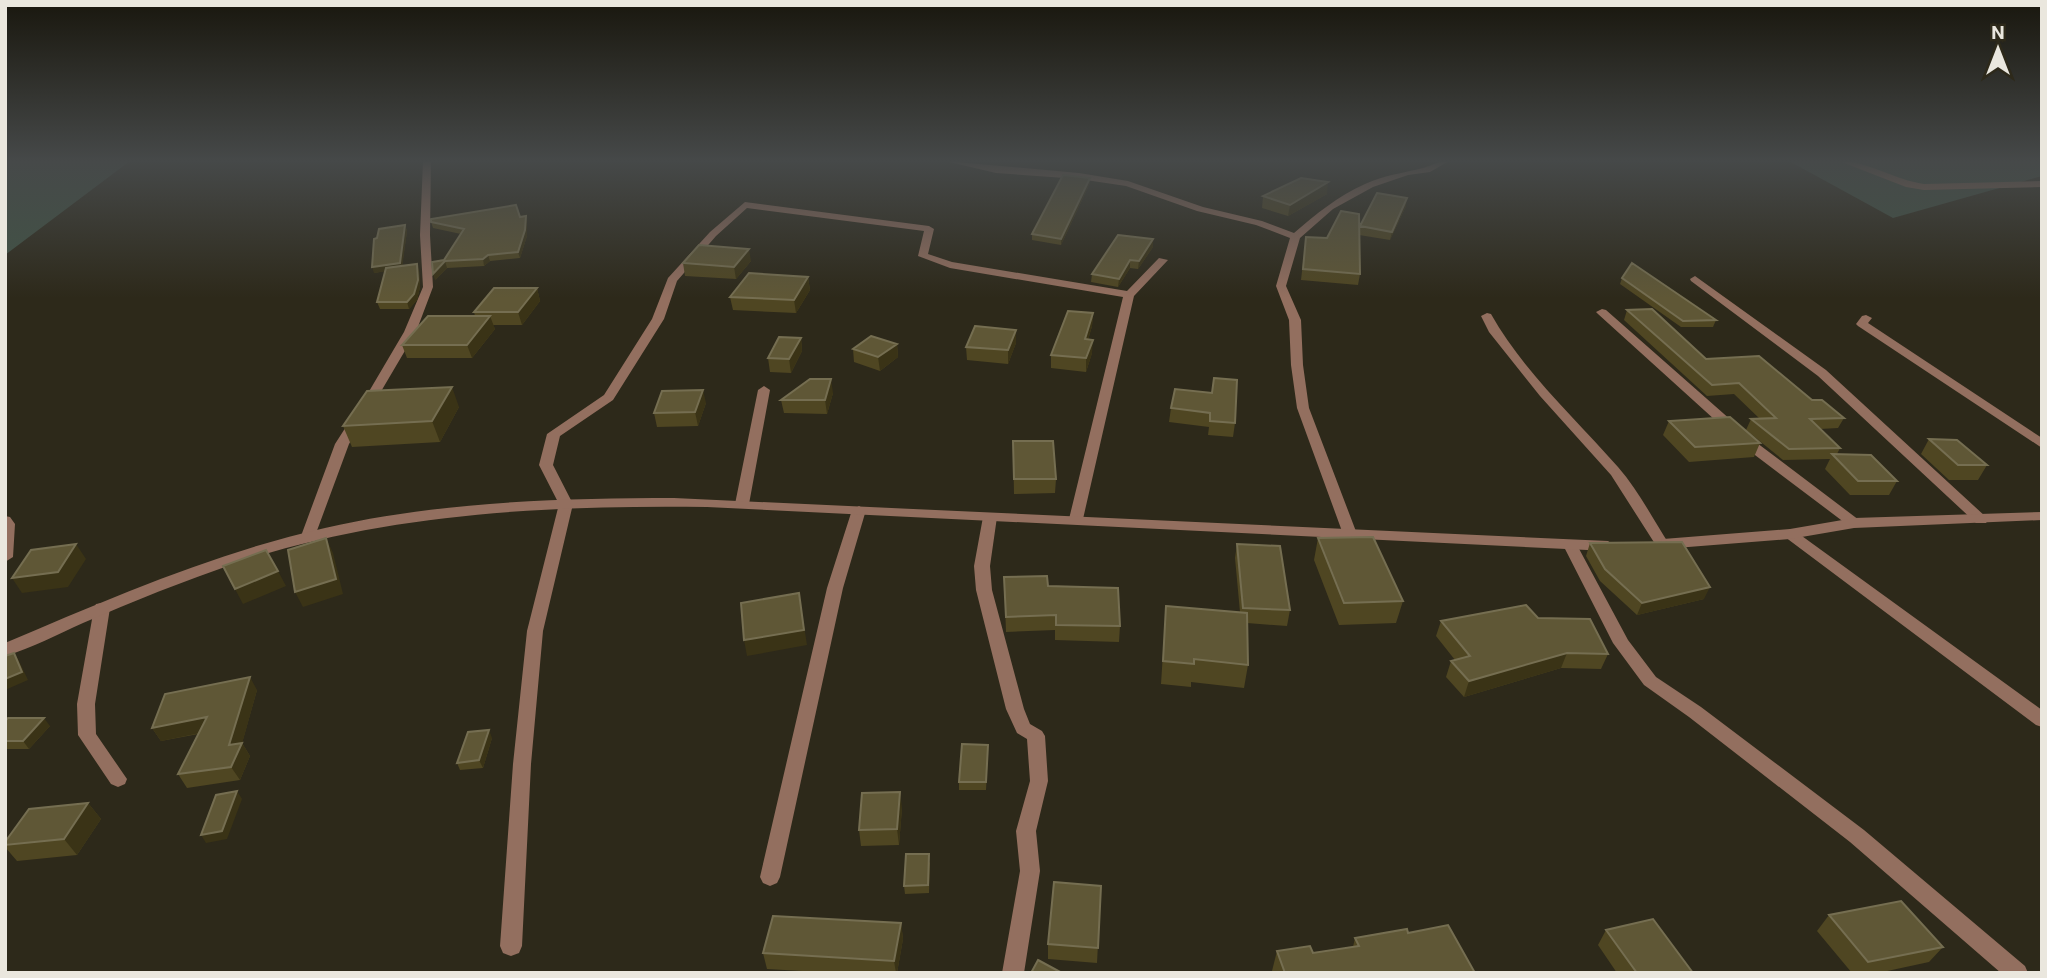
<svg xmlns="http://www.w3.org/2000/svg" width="2047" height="978" font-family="Roboto,sans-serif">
  <rect width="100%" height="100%" fill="#2d291a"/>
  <path fill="#415445" d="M5,161H130L5,255Z
    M1789,161H2042V176L1893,218Z"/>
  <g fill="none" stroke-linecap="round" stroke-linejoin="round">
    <path fill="#936f5f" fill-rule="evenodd" d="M423,161H431L430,235L433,287L416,332L373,405L367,409L361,405L404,332L423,287L420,235Z
      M945,161L1079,173L1128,181L1203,207L1262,221L1294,233C1316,214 1338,196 1365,184C1384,175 1404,173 1423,168C1433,165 1438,161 1449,161L1430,172L1408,175L1373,187L1333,209L1300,238L1286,286L1301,320L1303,365L1309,408L1357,534L1355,537L1350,539L1343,534L1297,408L1291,365L1289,320L1276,286L1290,238L1256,225L1197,211L1126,186L1079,179L996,173Z
      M1839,161C1868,161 1895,180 1924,184L2042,181V187L1924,190L1906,187Z
      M745,202L929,226L934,229L928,254L952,262L1127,291L1159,258L1168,260L1134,296L1083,519L1076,524L1069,519L1123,297L950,268L918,256L924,231L747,208L716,236L677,281L664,319L613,400L560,436L553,465L573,504L543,631L531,764L522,946L519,953L511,956L503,953L500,946L513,764L527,631L559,504L539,465L547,434L604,395L652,319L668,278L710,232Z
      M1695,276L1826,370L1986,517L1988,520L1986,523H1976L1818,376L1691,281L1690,279Z
      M1602,309L1606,310L1757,443L1859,520L1861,523L1859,526H1849L1747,449L1598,314L1596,312Z
      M1487,313L1491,314C1523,371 1575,418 1618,467C1638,490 1653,519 1669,544L1667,547H1657L1611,475L1540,396L1489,332L1481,316Z
      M1866,315L1872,318L1868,323L2042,438V448L1858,326L1856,324L1862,316Z
      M764,386L770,390L749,504L742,508L735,504L758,390Z
      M356,418L362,422L349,444L315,536L313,539H303L301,536L335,444L351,419Z
      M859,506L866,510L843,588L780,877L777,883L770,886L763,883L760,877L827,588L852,510Z
      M990,513L997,517L990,566L992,590L1024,709L1030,724L1042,731L1045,736L1048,781L1036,831L1040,871L1024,973H1002L1020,871L1016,831L1030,781L1027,739L1017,733L1006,709L976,590L974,566L983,517Z
      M5,516L10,517L15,524L13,557L5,562Z
      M1790,529L1795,531L2042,710V727L2036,725L1785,537L1783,534Z
      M1570,540L1577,545L1628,640L1656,677L1701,707L1864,830L2025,966L2028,973H2001L1850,842L1689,717L1644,685L1613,643L1563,545Z
      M102,603L108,604L110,608L95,704L96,734L127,779L125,784L118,787L111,784L78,735L77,704L94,608L96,604Z"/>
    <path fill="#936f5f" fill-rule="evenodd" d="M674,498L1608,541L1615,546L1608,551L707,507C549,505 387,513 236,563C184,581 133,601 83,623C58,634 32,648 5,656V643C109,599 214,553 325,528C438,502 559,498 674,498Z
      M2042,512V520L1854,528L1790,539L1663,549L1656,544L1663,539L1790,529L1854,518Z"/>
  </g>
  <path fill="#4f4622" d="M1090,178V183L1061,245L1032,240V234Z
    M1327,194L1288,216L1262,208L1263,196Z
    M1406,206L1390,240L1359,235L1360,274L1358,285L1301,280L1306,237L1327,238L1360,226Z
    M520,217L527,222V236L520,258L490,261L484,266L447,268L435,280L444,260L461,234L433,228L431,222Z
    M405,225L407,231L402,266L419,270L420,287L417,300L409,309H380L377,302L385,271L374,273L377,238Z
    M1153,247L1138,269L1130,268L1118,287L1091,282L1092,274Z
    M751,261L736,279L685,276L683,263Z
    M808,277L810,290L796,313L733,310L730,297Z
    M1622,278L1716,320L1713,327H1681L1620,284Z
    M537,288L540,301L522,325H493L495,329L472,358H407L402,345L475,316L474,312Z
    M1627,310L1706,359L1812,400L1844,418L1838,428L1820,429L1840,448L1837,454L1897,481L1889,495H1850L1825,469L1830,459L1783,460L1746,430L1751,419H1760L1734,394L1707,396L1624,320Z
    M1093,313L1092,326L1088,340L1092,353L1086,372L1051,368V355Z
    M801,338L802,351L791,373L770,372L768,358Z
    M1016,343L1008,364L967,360L966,347Z
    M897,344L898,357L880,371L854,362L853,349Z
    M833,393L827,414L784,413L781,400Z
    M1212,393L1235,423L1233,437L1208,435L1209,427L1169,422L1171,408Z
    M706,403L698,426L657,427L654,413Z
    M459,407L440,442L352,447L343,426Z
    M1669,421L1760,443L1754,457L1689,462L1663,435Z
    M1929,439L1987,465L1978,480H1949L1921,454Z
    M1013,441L1056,479L1055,493L1014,494Z
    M1318,538L1403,601L1396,623L1339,625L1314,560Z
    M1590,543L1704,599L1637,615L1600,581L1586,556Z
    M1237,544L1290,610L1287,626L1247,623L1248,665L1244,688L1191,682V687L1161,684L1166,606L1240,612L1235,558Z
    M1004,577L1048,586L1120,626L1119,642L1055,640V630L1006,632Z
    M1538,618L1608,654L1601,669L1561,668L1464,697L1446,677L1451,661L1455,660L1436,636L1441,621Z
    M257,690L242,743L250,756L240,780L187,788L178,774L198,734L161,741L152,728Z
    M5,721L50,726L29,749H5Z
    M492,738L483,768L460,770L457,763Z
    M988,753L986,790H959V782Z
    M88,803L101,819L77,855L17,861L5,847V842Z
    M902,808L899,845L861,846L859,830Z
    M930,862L929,893L905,894L904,886Z
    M1101,886L1097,963L1048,959V944Z
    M1829,915L1943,947L1929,962L1878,973H1852L1817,931Z
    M901,923L903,939L897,973H837L767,969L763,953Z
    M1606,930L1693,973H1617L1598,945Z
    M1408,933L1475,973H1273L1272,971L1277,951L1313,953L1353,947L1355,938Z"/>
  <path fill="#3a3316" d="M1090,178V183L1061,245V239Z
    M1328,182L1327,194L1288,216L1290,205Z
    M1407,198L1406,206L1390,240L1392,232Z
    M526,216L527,222V236L520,258L518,252Z
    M405,225L407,231L402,269L374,273L372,267Z
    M1153,239V247L1138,269L1139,261Z
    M749,249L751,261L736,279L734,267Z
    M488,255L490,261L484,266L483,259Z
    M1130,260V268L1118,287L1119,279Z
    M445,261L447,268L435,280L433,274Z
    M417,264L419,270L420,287L417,300L409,309L407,302Z
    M808,277L810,290L796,313L794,300Z
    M537,288L540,301L522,325L518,312Z
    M1093,313L1092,326L1084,353L1085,339Z
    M490,316L495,329L472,358L467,345Z
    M1016,330V343L1008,364V350Z
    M801,338L802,351L791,373L789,359Z
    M1093,340L1092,353L1086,372V358Z
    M897,344L898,357L880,371L878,357Z
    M831,379L833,393L827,414L825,400Z
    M452,387L459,407L440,442L432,421Z
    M703,390L706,403L698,426L695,412Z
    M326,538L333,553L343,594L303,607L295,592Z
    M76,544L86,559L68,587L22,593L12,578Z
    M278,571L286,586L243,604L235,589Z
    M1710,587L1704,599L1637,615L1642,603Z
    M799,593L807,645L747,656L744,640Z
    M14,653L19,661L28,680L5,690V679Z
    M1567,653L1561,668L1464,697L1469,681Z
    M250,677L257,690L242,744V743L250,756L240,780L231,767L229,745Z
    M207,717L215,730L161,741L152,728Z
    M44,718L50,726L29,749L23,741Z
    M489,730L492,738L483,768L479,760Z
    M237,791L242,799L227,839L206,843L201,835Z
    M900,792L902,808L899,845L897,829Z
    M88,803L101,819L77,855L64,839Z
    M901,923L903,939L897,973H896L894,961Z"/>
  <path fill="#5f5736" stroke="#756e51" stroke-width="2" d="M1063,175L1090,178L1061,239L1032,234Z
    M1301,178L1328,182L1290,205L1263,196Z
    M1377,193L1407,198L1392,232L1360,226Z
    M516,205L520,217L526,216L525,230L518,252L488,255L483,259L445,261L433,274L432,262L444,260L464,229L431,222V219Z
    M1341,211L1359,214L1360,274L1303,269L1306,237L1327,238Z
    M405,225L400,263L372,267L374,239L377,238L379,229Z
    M1118,235L1153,239L1139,261L1130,260L1119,279L1092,274Z
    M699,245L749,249L734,267L683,263Z
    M1632,263L1716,320L1683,321L1622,278Z
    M417,264L418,280L414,294L407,302H377L386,268Z
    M749,273L808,277L794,300L730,297Z
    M494,288H537L518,312H474Z
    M1652,309L1706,359L1759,356L1812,400H1822L1844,418L1810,419L1840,448L1789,449L1751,419L1776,418L1739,383L1712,385L1627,310Z
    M1068,311L1093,313L1085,339L1093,340L1086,358L1051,355Z
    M428,316H490L467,345H402Z
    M975,326L1016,330L1008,350L966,347Z
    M871,336L897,344L878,357L853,349Z
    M779,337L801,338L789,359L768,358Z
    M1214,378L1237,380L1235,423L1210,421V413L1171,408L1175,389L1212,393Z
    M810,379H831L825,400H781Z
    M452,387L432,421L343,426L367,391Z
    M703,390L695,412L654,413L662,391Z
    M1730,417L1760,443L1695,447L1669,421Z
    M1929,439L1957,440L1987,465H1958Z
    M1013,441H1053L1056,479H1014Z
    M1832,454L1871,455L1897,481H1858Z
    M1373,537L1403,601L1344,603L1318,538Z
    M326,538L336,579L295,592L288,550Z
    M1682,542L1710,587L1642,603L1605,569L1590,543Z
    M76,544L58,572L12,578L31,550Z
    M1237,544L1280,546L1290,610L1243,608Z
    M266,550L278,571L235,589L223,566Z
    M1047,576L1048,586L1118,588L1120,626L1056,625V615L1006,617L1004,577Z
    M799,593L804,630L744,640L741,603Z
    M1526,605L1538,618L1590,619L1608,654L1567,653L1469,681L1451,661L1470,656L1441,621Z
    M1166,606L1247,613L1248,665L1194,659V664L1163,661Z
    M14,653L22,672L5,679V656Z
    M250,677L229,745L242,743L231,767L178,774L207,717L152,728L165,694Z
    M8,718H44L23,741H5V721Z
    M489,730L479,760L457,763L468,732Z
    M962,744L988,745L986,782H959Z
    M237,791L222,831L201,835L216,795Z
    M900,792L897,829L859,830L862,793Z
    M88,803L64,839L5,845V842L29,809Z
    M906,854H929L928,885L904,886Z
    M1054,882L1101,886L1098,948L1048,944Z
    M1901,901L1943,947L1868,962L1829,915Z
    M773,916L901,923L894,961L763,953Z
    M1653,919L1693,973H1637L1606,930Z
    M1448,925L1475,973H1285L1277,951L1310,946L1313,953L1359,946L1355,938L1407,929L1408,933Z
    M1038,960L1062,973H1031Z"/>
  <linearGradient id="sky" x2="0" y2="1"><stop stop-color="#19170e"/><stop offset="0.54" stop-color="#464949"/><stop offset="1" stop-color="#464949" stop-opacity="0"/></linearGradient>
  <rect width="2047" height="298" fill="url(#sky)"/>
  <rect width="2047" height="978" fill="none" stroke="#eae7de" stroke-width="14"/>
  <g transform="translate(1998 49)" stroke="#2d291a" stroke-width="5" paint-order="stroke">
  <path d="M0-5L12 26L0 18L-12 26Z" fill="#eae7de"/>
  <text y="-10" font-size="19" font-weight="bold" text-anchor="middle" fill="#eae7de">N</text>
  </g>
</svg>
